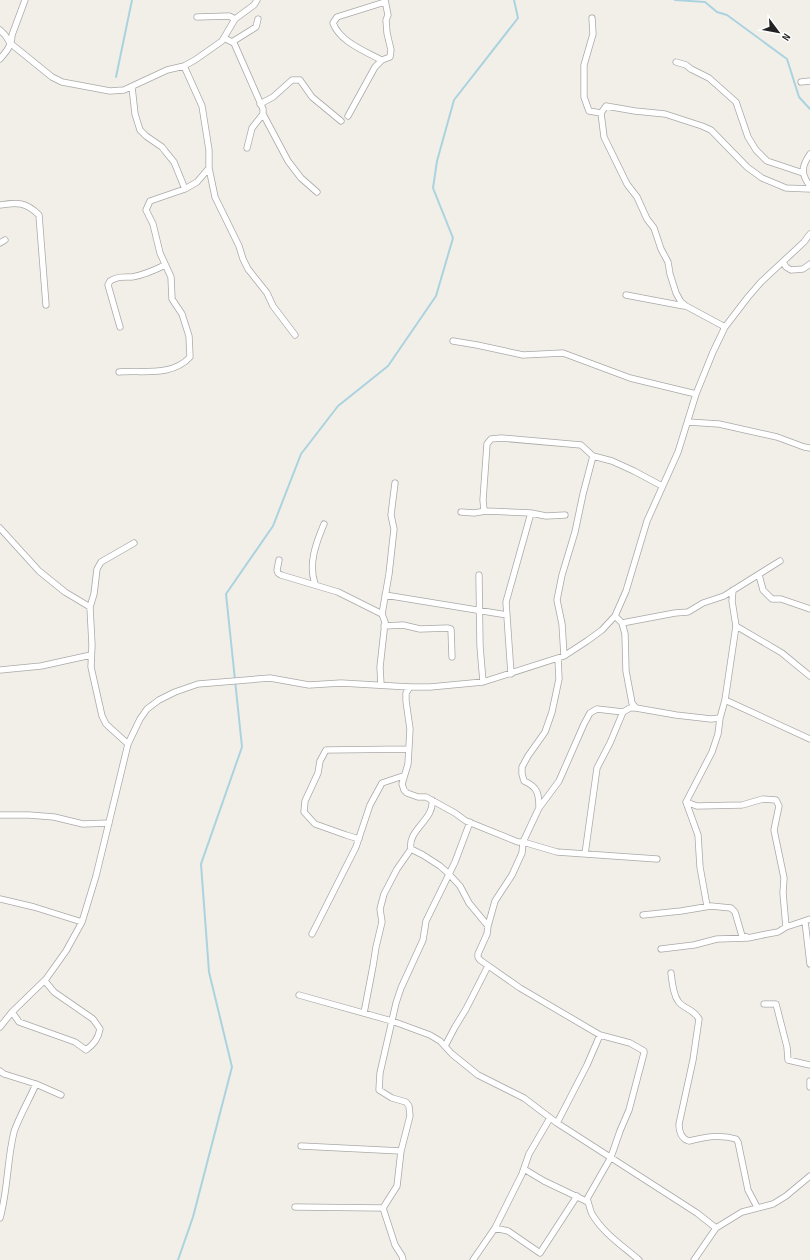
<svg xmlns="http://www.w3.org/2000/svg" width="810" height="1260" font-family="'Sofia Sans Condensed',sans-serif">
  <rect width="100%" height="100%" fill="#f2efe9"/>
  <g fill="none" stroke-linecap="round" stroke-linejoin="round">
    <path stroke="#aad3df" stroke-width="2" d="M675,0L705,2L717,12L727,15L787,59L799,97L810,109
      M116,77L132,0
      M178,1260L193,1217L232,1067L209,972L201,864L242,747L226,594L273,526L301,454L338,406L388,366L436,296L453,238L433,188L437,161L454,100L518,18L514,0"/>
    <g stroke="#a9a9a9" stroke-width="7">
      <path id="street" d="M197,17L229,16L235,19
        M592,18L593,34L584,65V97L589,111L601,113
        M0,30L5,35L10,43L52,77L62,82L110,91L124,90L167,70L184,66L195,60L222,41L235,19L254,5L257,0
        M224,38L234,43L263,109V114L252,128L247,148
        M232,42L256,27L258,19
        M0,59C6,52 12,45 12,35L25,0
        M381,60C365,51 340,42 333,23L337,17L385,2
        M676,62L686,65L691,69L709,78L736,102L748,137L756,150L767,161L803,173
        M184,66L202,106L209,150V168
        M801,82L810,81
        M132,87L135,114L140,130L146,136L162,147L165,151L174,162L185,189L197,182L209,168L215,197L239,246L243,259L248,269L267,293L273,306L295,335
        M260,104L273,97L292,80H300L312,97L341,121
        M263,114L288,161L301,178L317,192
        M348,116L375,67L382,60L390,57L391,50L387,33L386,20L388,15L385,0
        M810,154C801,167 801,174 810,186
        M0,205C17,202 26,202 39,215L46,305
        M0,243L5,240
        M783,262L786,267L791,270L803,269L810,264
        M626,295L684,306
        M120,327L108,285L110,281C118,276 124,277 132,277C144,275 155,270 165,265
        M725,327L686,306L681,302L676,293L670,274L668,262L661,249L654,228L647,219L637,197L627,184L604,137L601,113L606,106L635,111L665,114L702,126L711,130L747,167L762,178L786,188L810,189
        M453,341L477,345L523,355L563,353L630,378L696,394
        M119,372C142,370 172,377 190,357L189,336L182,314L172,299L171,277L160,253L153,224L146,210L150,201L185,189
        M688,422L719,424L777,437L804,447L810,448
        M486,511L484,510L483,500L487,444L491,439L501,438L581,445L593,456L612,461L634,471L662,486
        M461,512L474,513L486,511L531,513L546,516L565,515
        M0,528L39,571L65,592L90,607
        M279,560L277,570L278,573L281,575L338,592L382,614L385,622L380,667L381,685
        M479,575L480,646L483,682
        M759,575L763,590L772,599H781L810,609
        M315,584C308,564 316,543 324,524
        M385,595L507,615
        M382,614L389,574L394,529L391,515L395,483
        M615,616L622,623L625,634L626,671L632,703L636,708L676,715L711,719L720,718
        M622,623L675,613L688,612L703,603L724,596L780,561
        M384,626L403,625L420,629L448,628L451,629L452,657
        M736,626L782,653L810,676
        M564,656L562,624L557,600L562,575L575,532L583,494L593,456
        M0,670L41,666L91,655
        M511,674L506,602L531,513
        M410,687L406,693V701L410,729L408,764L402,784L404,790L407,793L418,797H426L455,813L466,821L518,842H523L557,852L657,859
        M725,700L810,739
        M128,744L106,724L102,716L91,667L92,645L90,607L94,594L97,569L101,562L134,543
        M432,800C435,819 407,830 411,849L423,855L440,866L449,874L460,886L469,903L488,926L487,934L478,954V957L480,960L520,988L600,1035L630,1043L644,1051V1053L629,1110L620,1131L611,1157L587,1199C589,1204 590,1210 592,1214C603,1233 623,1246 639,1260
        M686,802L712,752L718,734L720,718L725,700L736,626L732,601L733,590
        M686,802L697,806L742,805L763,799L776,800L779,806L774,830L784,878L783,893L786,927
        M686,802L698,835L700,867L707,906
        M539,808C539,794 538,787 524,781L522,774V767L528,756L545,732L552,712L559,679L558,658
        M0,815H29L54,817L83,824L109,823
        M359,839L346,835L315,824L304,812L305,801L318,773L320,761L326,750L409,749
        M585,854L597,768L610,743L623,712
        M0,899L34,907L82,922
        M643,915L681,911L711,906L731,908L735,912L742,936L747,937
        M805,921L810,964
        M488,926L495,901L512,875L522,853L523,842L539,808L559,781L584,724L590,713L597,709L623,712L630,708H636
        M312,934L356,847L370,805L382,783L403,776
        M661,949L694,945L717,939L748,938L767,934L778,932L786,927L810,919
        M671,973C672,982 673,994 678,1001C683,1009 693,1008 699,1019L693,1060L679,1124C679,1132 682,1139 689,1141C705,1137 720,1134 736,1139L738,1142L748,1190L757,1207
        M299,995L392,1021L430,1035L440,1041L452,1054L478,1075L524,1098L557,1123L697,1213L716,1228
        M764,1004H776L787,1047L788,1060L810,1065
        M12,1012L19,1022L75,1042L86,1050C94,1044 98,1039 100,1029L93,1019L54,992L45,981
        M364,1013L373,966L376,947L382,922L380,909L384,894L397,869L411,849
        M0,1027L12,1012L46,979L66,951L82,922L96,876L128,744L140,719L147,709L159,700L175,692L198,684L270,678L309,685L341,683L410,687H430L483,682L564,656L587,641L602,630L615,616L626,591L647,521L678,452L696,394L713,352L725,327L748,297L761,282L804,242L810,234
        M445,1046L455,1027L466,1009L488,966
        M0,1071L4,1074L36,1084L61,1095
        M810,1081V1087
        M557,1123L587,1065L600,1035
        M301,1146L401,1151
        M524,1169L544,1181L588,1202
        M295,1207L383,1208
        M0,1218C8,1190 7,1160 14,1132C18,1119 30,1098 36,1084
        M495,1228L522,1174L529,1154L550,1118
        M403,1260L402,1256L395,1245L383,1208L397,1186L401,1151L410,1116L409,1106L406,1102L392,1098L379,1090L380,1073L396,1003L401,988L423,940L426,921L455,862L470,822
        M473,1260L495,1228L508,1231L540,1253L577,1196
        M694,1260L716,1228L742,1212L773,1204L786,1196L810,1176"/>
    </g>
    <use href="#street" stroke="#fff" stroke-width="5.5"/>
  </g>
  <g transform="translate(778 32) rotate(122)" stroke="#ffffff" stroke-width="3" paint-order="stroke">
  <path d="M0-3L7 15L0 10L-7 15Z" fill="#222222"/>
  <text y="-6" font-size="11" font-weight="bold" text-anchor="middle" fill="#222222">N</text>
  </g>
</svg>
